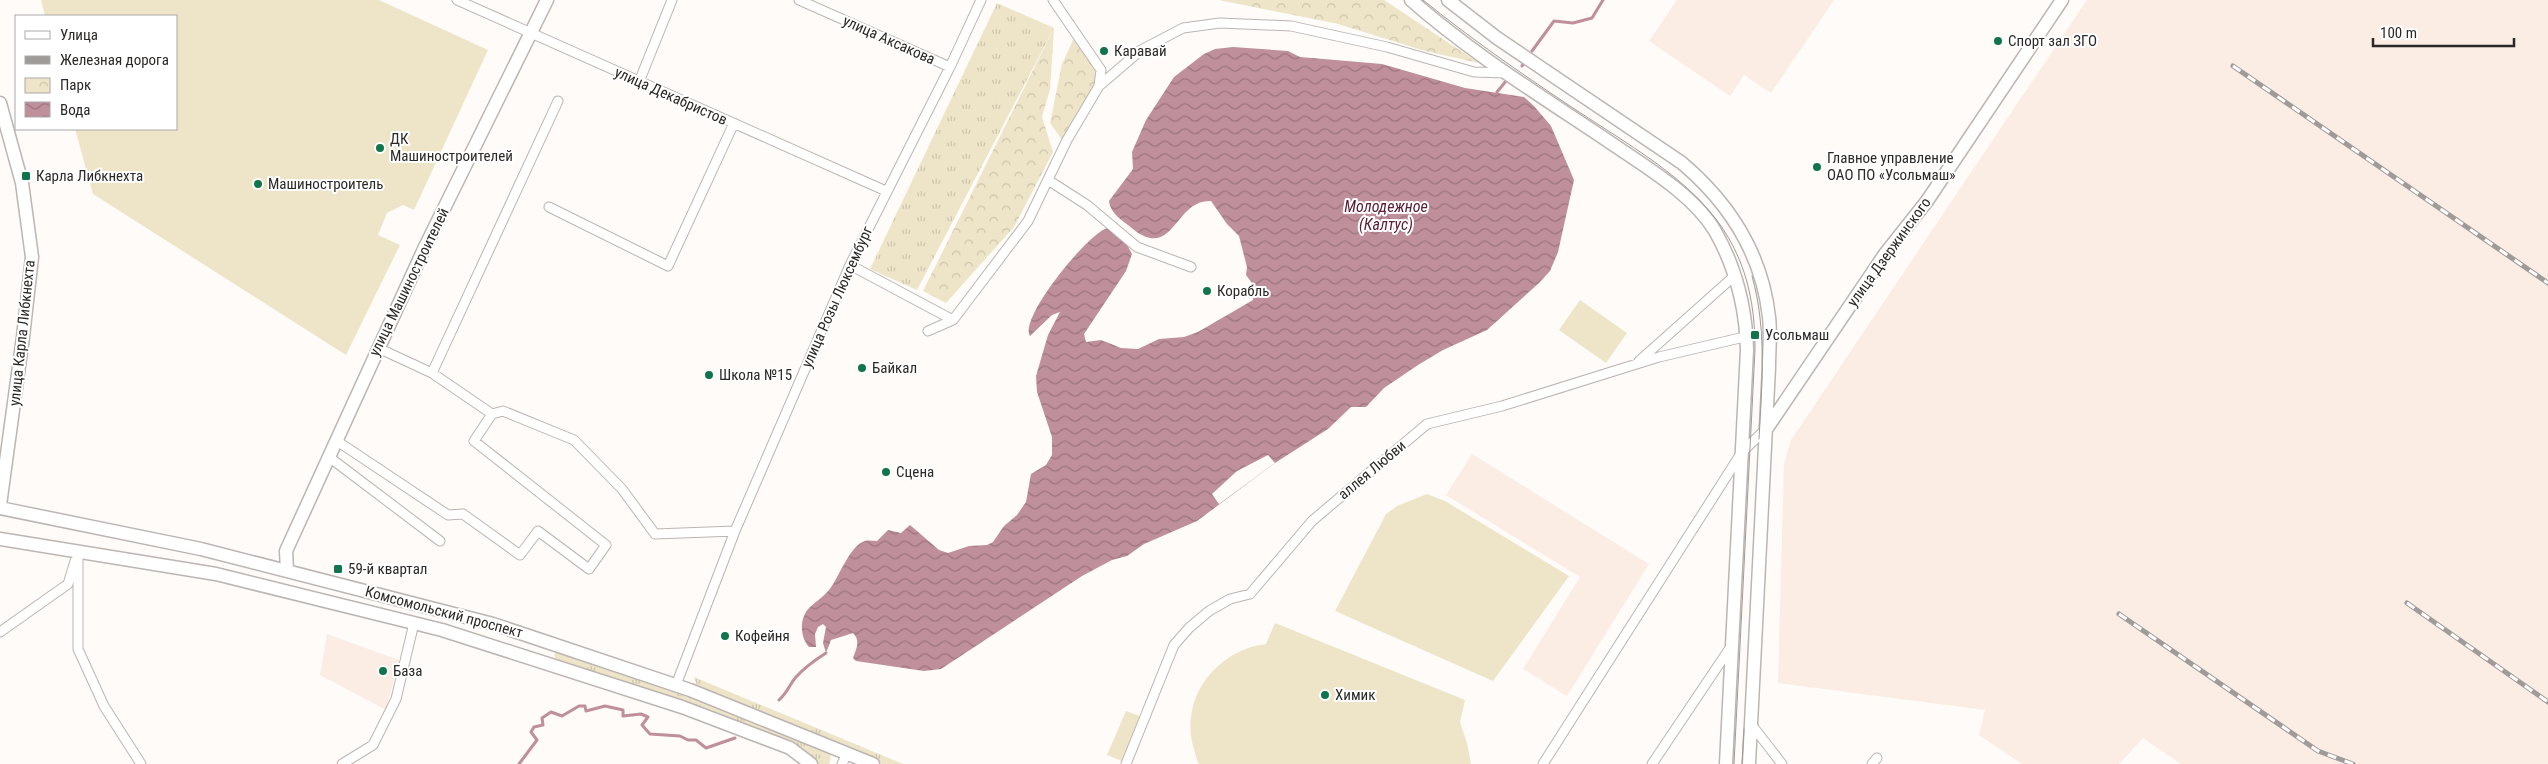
<svg xmlns="http://www.w3.org/2000/svg" width="2548" height="764" font-family="'Roboto Condensed',sans-serif">
  <defs>
    <pattern id="grass-tufts" width="24" height="20" patternUnits="userSpaceOnUse" patternTransform="scale(1.25)"><rect width="24" height="20" fill="#eee5c8"/><path d="M3 7l-1-3M5 7V3M7 7l1-3M15 17l-1-3M17 17v-4M19 17l1-3" fill="none" stroke="#ccc4ac"/></pattern>
    <pattern id="park-crowns" width="20" height="18" patternUnits="userSpaceOnUse" patternTransform="scale(1.25)"><rect width="20" height="18" fill="#eee5c8"/><path d="M2 6a3 3 0 1 1 6 0M12 15a3 3 0 1 1 6 0" fill="none" stroke="#ccc4ac"/></pattern>
    <pattern id="water-waves" width="16" height="10" patternUnits="userSpaceOnUse" patternTransform="scale(1.25)"><rect width="16" height="10" fill="#bf8f9b"/><path d="M0 5q4-4 8 0t8 0" fill="none" stroke="#9b757e"/></pattern>
  </defs>
  <rect width="100%" height="100%" fill="#fefbf9"/>
  <path fill="#fbece4" d="M1677,0H1834L1771,93L1744,75L1730,96L1649,41Z
    M2087,0H2548V764H2181L2143,738L2119,764H2022L1979,735L1985,710L1778,683L1784,464L1791,440Z
    M1472,454L1649,564L1567,696L1523,669L1580,577L1446,495Z
    M327,634L399,660L386,710L320,675Z"/>
  <path fill="url(#grass-tufts)" d="M997,3L1054,28L917,290L870,269Z
    M557,651L750,719L828,751L831,756L829,764H818L795,748L650,690L556,660L554,655Z
    M694,677L903,764H883L711,694L697,686Z"/>
  <path fill="url(#park-crowns)" d="M1219,0H1384L1479,63L1425,51L1338,24Z
    M1054,28L1050,89L1042,117L1053,152L1014,227L946,303L923,291Z
    M1074,38L1095,68L1098,87L1063,141L1050,123L1062,64Z"/>
  <path fill="#eee5c8" d="M41,0H379L488,50L414,210L403,205L387,213L378,235L400,245L346,355L93,194L75,129H176V16H45Z
    M1580,300L1627,333L1606,363L1559,330Z
    M1427,494L1445,501L1569,576L1493,681L1335,611L1386,514L1397,506Z
    M1275,623L1465,700L1460,722L1467,743L1471,764H1199C1196,759 1195,752 1193,746C1180,697 1217,650 1266,644Z
    M1126,711L1143,717L1124,762L1107,755Z"/>
  <path fill="url(#water-waves)" d="M1233,47L1288,51L1300,57L1382,64L1465,88L1524,97L1534,106L1551,126L1574,180L1558,252L1550,271L1539,283L1487,330L1443,350L1418,365L1384,388L1366,407H1351L1328,429L1275,463L1197,521L1144,544L1127,556L1112,560L1082,576L941,669L924,671L856,661L853,658C856,649 861,641 853,633L831,640L826,653L823,643L826,627L823,624L818,627L815,634L816,647H809C800,637 799,619 809,608C815,602 823,597 829,590C839,578 849,546 865,541C869,540 873,541 877,541L888,530L901,533L910,525L939,550L948,553L969,546L987,545L993,542L1004,526L1017,515L1026,502L1031,474L1046,465L1052,455V437L1037,392L1036,376L1048,335L1060,312L1052,315L1030,336C1018,318 1093,227 1109,228L1124,239L1132,254L1126,271L1084,334L1086,342L1101,340L1121,348L1138,349L1159,339L1184,337L1198,332L1253,300L1255,287L1246,275L1247,267L1239,236L1227,224L1211,201C1173,199 1174,266 1128,225C1120,219 1110,212 1109,201L1133,169L1132,152L1146,120L1174,77L1204,54L1215,49Z"/>
  <path fill="#fefbf9" d="M1268,455L1275,463L1219,504L1212,494L1237,471Z"/>
  <g fill="none" stroke-linecap="round" stroke-linejoin="round">
    <path stroke="#bf8f9b" stroke-width="3" d="M1532,51L1554,21L1573,23L1592,18L1603,0
      M1522,66L1523,64
      M1497,92L1506,81
      M779,700C788,692 789,685 796,677C805,667 815,660 826,653
      M519,764L537,740L531,732L534,727L543,725L542,718L551,712L562,716L579,706H585L586,711L605,706L623,710V716L641,714L648,717L642,725L650,734L680,736L688,740H696L706,748L735,738"/>
    <g stroke="#bcb5b2" stroke-width="11">
      <path id="street" d="M457,0L886,191
        M799,0L950,67
        M639,82L672,0
        M1099,86L1141,50L1183,28L1220,23L1291,26L1387,47L1474,72L1506,73
        M1048,180L1087,205L1137,247L1191,267
        M549,207L668,266L734,123
        M850,265L953,320
        M928,331L953,320L1028,221L1067,140L1099,86L1101,70L1053,0
        M378,348L432,373L492,414L503,411L574,440L622,489L655,534L735,531
        M1639,361L1732,278
        M432,373L558,101
        M337,441L448,515L463,514L520,555L538,531L589,569L606,545L474,441L492,414
        M329,457L440,541
        M78,551V649L104,706L141,764
        M0,632L68,584L75,561
        M676,685L735,531L850,265L950,67L981,0
        M1751,724L1782,764
        M342,764L373,745L396,699L414,623
        M842,764L847,754
        M1126,764L1174,645L1189,628L1209,611L1230,599L1250,594L1312,521L1427,424L1502,406L1659,357L1740,338
        M1543,764L1742,452L1767,428
        M1652,764L1730,648
        M1872,764L1877,758"/>
    </g>
    <g stroke="#bcb5b2" stroke-width="15">
      <path id="secondary" d="M1411,0C1471,53 1541,96 1608,141C1643,165 1693,194 1715,231C1736,268 1746,307 1747,350L1726,764
        M1448,0L1497,38L1682,163C1729,203 1762,254 1769,317C1771,333 1769,350 1769,367L1749,764
        M0,103L22,183L32,257L23,337L0,505
        M1767,428L1885,254L1927,201L2062,0
        M0,508L201,549L493,624L690,690L873,764
        M0,539L216,574L442,630L682,707L790,748L811,764
        M287,570L286,551L424,249L547,0"/>
    </g>
    <use href="#street" stroke="#fff" stroke-width="9"/>
    <use href="#secondary" stroke="#fff" stroke-width="12"/>
    <path stroke="#9e9b99" stroke-width="1" d="M1423,0C1470,38 1519,72 1570,106C1671,173 1756,212 1755,350L1734,764
      M1752,276C1767,329 1762,384 1759,439
      M1742,764L1744,729"/>
    <g stroke="#9e9b99" stroke-width="5">
      <path id="rail" d="M2233,66L2548,283
        M2407,603L2548,702
        M2119,614L2318,751L2353,764"/>
    </g>
    <use href="#rail" stroke="#fff" stroke-width="3" stroke-dasharray="9" stroke-linecap="butt"/>
  </g>
  <g fill="#10744c" stroke="#fff" stroke-width="2">
    <circle cx="1998" cy="41" r="5"/>
    <circle cx="1104" cy="51" r="5"/>
    <circle cx="380" cy="148" r="5"/>
    <circle cx="1817" cy="167" r="5"/>
    <rect x="21" y="171" width="10" height="10" rx="2.5"/>
    <circle cx="258" cy="184" r="5"/>
    <circle cx="1207" cy="291" r="5"/>
    <rect x="1750" y="330" width="10" height="10" rx="2.5"/>
    <circle cx="862" cy="368" r="5"/>
    <circle cx="709" cy="375" r="5"/>
    <circle cx="886" cy="472" r="5"/>
    <rect x="333" y="564" width="10" height="10" rx="2.5"/>
    <circle cx="725" cy="636" r="5"/>
    <circle cx="383" cy="671" r="5"/>
    <circle cx="1325" cy="695" r="5"/>
  </g>
  <g text-anchor="middle" dominant-baseline="central" stroke-width="4" stroke-linejoin="round" paint-order="stroke">
    <g font-size="15" fill="#2b2927" stroke="#fff">
      <text transform="translate(889 40) rotate(24)">улица Аксакова</text>
      <text transform="translate(671 96) rotate(24)">улица Декабристов</text>
      <text transform="translate(1889 252) rotate(-54)">улица Дзержинского</text>
      <text transform="translate(409 282) rotate(-64)">улица Машиностроителей</text>
      <text transform="translate(837 297) rotate(-66)">улица Розы Люксембург</text>
      <text transform="translate(22 333) rotate(-84)">улица Карла Либкнехта</text>
      <text transform="translate(1372 470) rotate(-40)">аллея Любви</text>
      <text transform="translate(444 612) rotate(15)">Комсомольский проспект</text>
    </g>
    <g font-size="15" fill="#2b2927" stroke="#fff" text-anchor="start">
      <text x="2008" y="41">Спорт зал ЗГО</text>
      <text x="1114" y="51">Каравай</text>
      <text x="390" y="139">ДК<tspan x="390" dy="17">Машиностроителей</tspan></text>
      <text x="1827" y="158">Главное управление<tspan x="1827" dy="17">ОАО ПО «Усольмаш»</tspan></text>
      <text x="36" y="176">Карла Либкнехта</text>
      <text x="268" y="184">Машиностроитель</text>
      <text x="1217" y="291">Корабль</text>
      <text x="1765" y="335">Усольмаш</text>
      <text x="872" y="368">Байкал</text>
      <text x="719" y="375">Школа №15</text>
      <text x="896" y="472">Сцена</text>
      <text x="348" y="569">59-й квартал</text>
      <text x="735" y="636">Кофейня</text>
      <text x="393" y="671">База</text>
      <text x="1335" y="695">Химик</text>
    </g>
    <g font-size="16" font-style="italic" fill="#5c2034" stroke="#fff">
      <text x="1386" y="206">Молодежное<tspan x="1386" dy="18">(Калтус)</tspan></text>
    </g>
  </g>
  <rect x="15" y="15" width="162" height="115" fill="#ffffff" stroke="#aaa9a9"/>
  <rect x="25" y="31" width="25" height="8" fill="#ffffff" stroke="#aaa9a9"/>
  <text x="60" y="40" font-size="15" fill="#2b2927">Улица</text>
  <rect x="25" y="56" width="25" height="8" fill="#9e9b99" stroke="#aaa9a9"/>
  <text x="60" y="65" font-size="15" fill="#2b2927">Железная дорога</text>
  <rect x="25" y="78" width="25" height="15" fill="url(#park-crowns)" stroke="#aaa9a9"/>
  <text x="60" y="90" font-size="15" fill="#2b2927">Парк</text>
  <rect x="25" y="102" width="25" height="15" fill="url(#water-waves)" stroke="#aaa9a9"/>
  <text x="60" y="115" font-size="15" fill="#2b2927">Вода</text>
  <path d="M2373 38v8h141v-8" fill="none" stroke="#2b2927" stroke-width="2.5"/>
  <text x="2380" y="38" font-size="15" fill="#2b2927" stroke="#ffffff" stroke-width="4" paint-order="stroke">100 m</text>
</svg>
